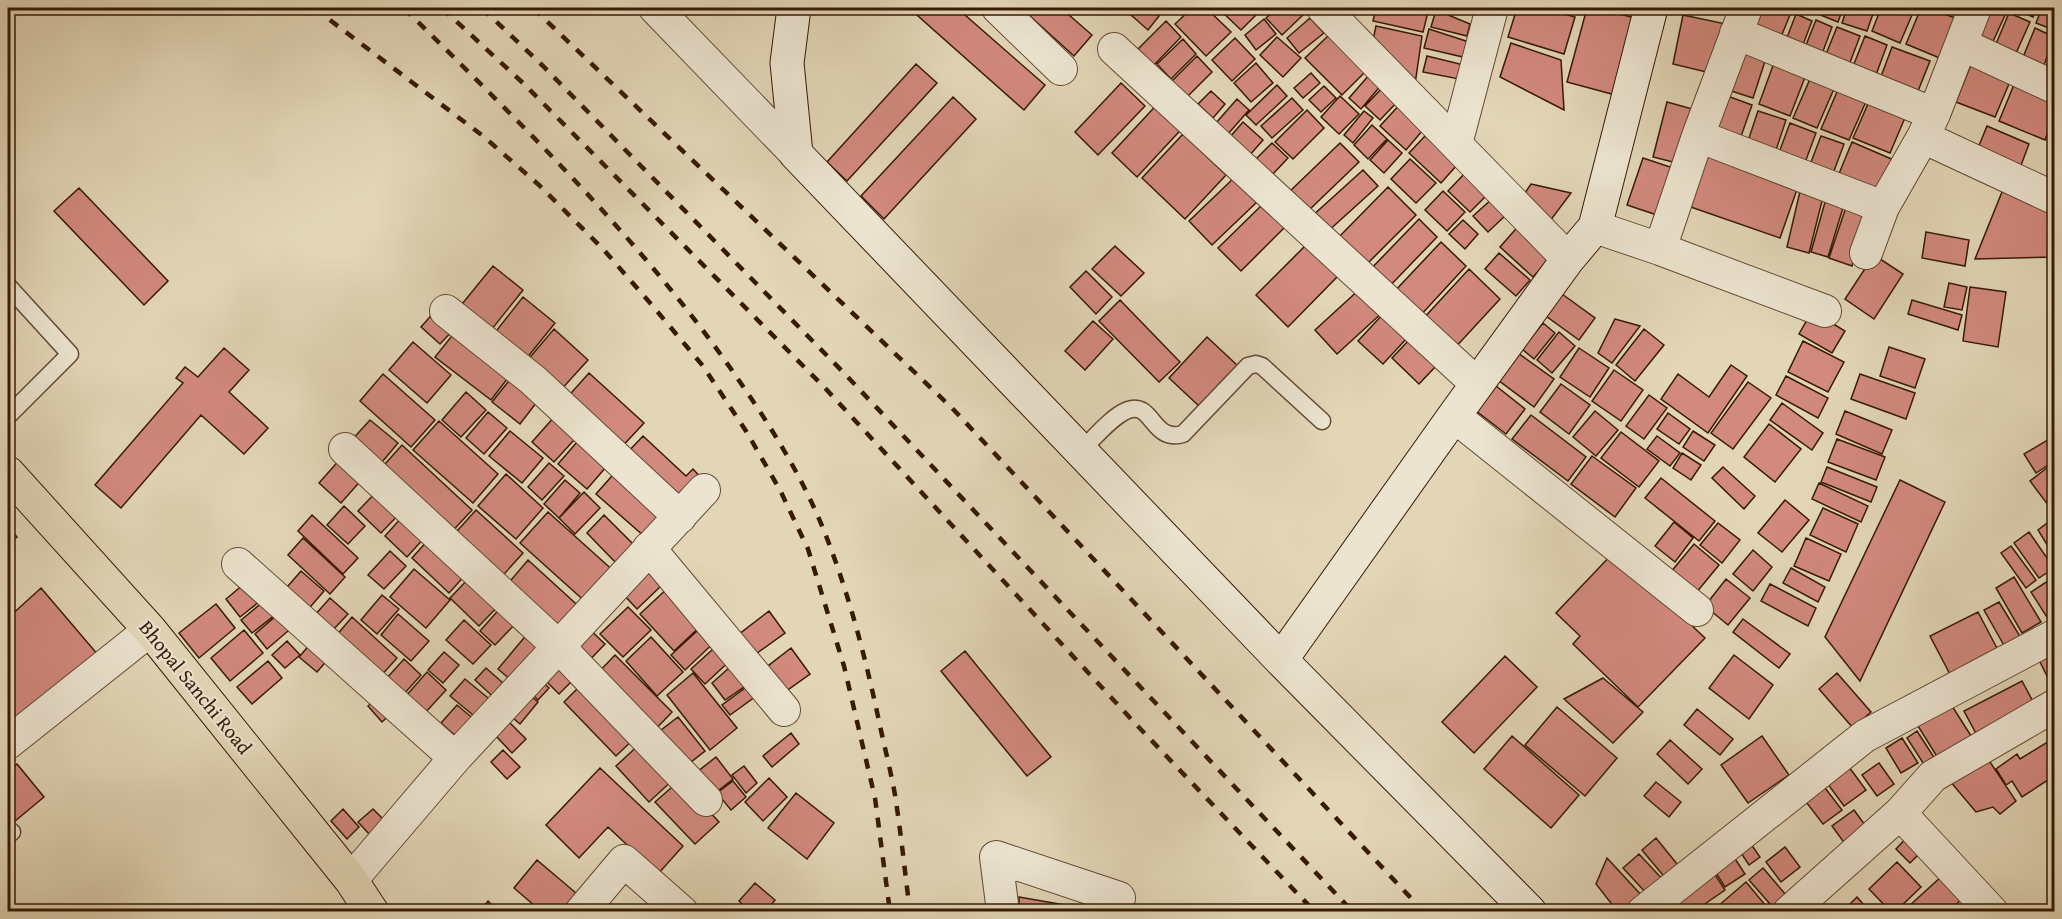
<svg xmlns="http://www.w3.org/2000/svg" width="2062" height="919" font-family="'Gentium Book Plus',serif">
  <rect width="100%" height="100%" fill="#e2d6b7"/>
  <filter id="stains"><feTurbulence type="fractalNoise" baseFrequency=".00333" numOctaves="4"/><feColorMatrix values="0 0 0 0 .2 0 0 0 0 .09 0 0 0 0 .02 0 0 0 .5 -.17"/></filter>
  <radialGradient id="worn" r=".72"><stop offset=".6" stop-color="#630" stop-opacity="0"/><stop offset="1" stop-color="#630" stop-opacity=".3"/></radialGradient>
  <path fill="#d2897e" stroke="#371a06" stroke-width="1.5" d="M909,8H957L1045,85L1024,110Z
    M1021,8H1061L1092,35L1074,56Z
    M1123,8H1149L1159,16L1148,30Z
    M1192,8H1206L1231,32L1206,56L1175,24Z
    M1218,8H1249L1256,15L1241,30Z
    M1277,8H1297L1303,15L1282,35L1266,18Z
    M1376,8H1429L1423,32L1373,21Z
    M1447,8H1475L1473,13Z
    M1517,8H1543L1575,17L1564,54L1508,37Z
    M1587,8H1596L1639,19L1619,96L1567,82Z
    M1757,8H1786L1792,10L1778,44L1747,31Z
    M1815,8H1843L1838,22L1813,12Z
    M1847,8H1875L1867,31L1842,23Z
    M1881,8H1915L1900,43L1872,31Z
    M1921,8H1928L1958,19L1942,59L1906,44Z
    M1986,8H2000L2007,11L1989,50L1970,41Z
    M2012,8H2037L2033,17Z
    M2042,8H2054V30L2036,23Z
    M1436,10L1470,24L1467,36L1431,27Z
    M2009,13L2030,22L2013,60L1993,51Z
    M1796,14L1812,21L1799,55L1783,48Z
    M1683,15L1726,24L1715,74L1673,64Z
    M1310,18L1324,33L1299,53L1287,38Z
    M1264,19L1276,34L1256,50L1245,35Z
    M1816,20L1832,27L1819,62L1802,55Z
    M1166,21L1181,37L1154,65L1138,49Z
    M1376,26L1422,36L1414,91L1370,54Z
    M1837,27L1860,36L1846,73L1822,64Z
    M2035,28L2054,37L2042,71L2021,62Z
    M1429,29L1469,42L1463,57L1424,48Z
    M1329,35L1366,71L1342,95L1305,58Z
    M1865,36L1887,45L1873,83L1850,74Z
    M1277,37L1301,58L1283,77L1260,55Z
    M1235,38L1255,59L1232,81L1212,60Z
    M1183,39L1196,54L1171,79L1157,64Z
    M1511,43L1561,60L1564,110L1500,77Z
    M1736,45L1767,55L1753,98L1722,88Z
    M1892,47L1930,61L1916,96L1879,82Z
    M1197,56L1212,72L1187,97L1172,81Z
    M1427,56L1464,65L1459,79L1423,72Z
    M1974,57L2014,72L1995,117L1956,102Z
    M1775,60L1807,72L1790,116L1759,104Z
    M1256,63L1273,83L1251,102L1234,83Z
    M916,64L937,83L847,181L827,162Z
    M1813,72L1837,82L1817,128L1793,118Z
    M1311,73L1320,83L1303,98L1294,88Z
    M1370,74L1382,84L1361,109L1349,98Z
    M2018,75L2054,90V117L2045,140L1999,121Z
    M1121,83L1145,106L1098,155L1075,132Z
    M1277,85L1287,96L1256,125L1246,115Z
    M1840,85L1868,97L1849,140L1821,129Z
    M1324,86L1336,98L1321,112L1309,100Z
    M1384,86L1399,100L1380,120L1365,106Z
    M1211,91L1225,104L1213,118L1198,104Z
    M1722,94L1752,105L1738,145L1707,134Z
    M1340,96L1359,114L1339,134L1321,117Z
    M953,97L976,119L884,219L861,196Z
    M1871,97L1907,113L1890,153L1853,138Z
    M1163,98L1189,121L1137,177L1112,153Z
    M1292,98L1303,110L1272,138L1261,126Z
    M1237,99L1249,110L1228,134L1216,123Z
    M1403,101L1428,124L1406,150L1380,126Z
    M1667,102L1696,110L1681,164L1653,157Z
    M1307,110L1324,128L1293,159L1275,142Z
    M1364,111L1373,118L1353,143L1344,135Z
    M1758,111L1786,120L1774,156L1746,147Z
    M1243,122L1263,140L1249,156L1229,138Z
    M1790,123L1816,133L1803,168L1777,158Z
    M1372,125L1387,139L1368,159L1354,145Z
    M1987,126L2029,144L2017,176L1974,158Z
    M1183,134L1226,175L1185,219L1142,178Z
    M1425,136L1457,165L1441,183L1409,153Z
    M1821,136L1844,144L1831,179L1808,170Z
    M1388,140L1402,153L1384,173L1370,160Z
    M1852,142L1896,161L1879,199L1836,181Z
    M1272,143L1288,158L1271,176L1254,161Z
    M1340,143L1359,162L1306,213L1288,193Z
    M1706,145L1801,178L1780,238L1685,205Z
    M1643,158L1676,169L1660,216L1627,205Z
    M1410,159L1436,183L1416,203L1391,179Z
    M1363,170L1378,186L1326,233L1311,217Z
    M1467,171L1489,193L1470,212L1448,191Z
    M1235,177L1258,201L1212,245L1189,221Z
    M1531,184L1571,193L1547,225L1518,203Z
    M1388,187L1416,215L1364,267L1336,240Z
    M1801,187L1824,193L1809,253L1787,247Z
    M2004,187L2054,207V257L1975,259Z
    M79,188L168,281L144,305L54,211Z
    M1443,191L1465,212L1447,231L1425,210Z
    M1827,195L1845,201L1828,257L1811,252Z
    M1493,198L1507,214L1488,232L1473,216Z
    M1266,201L1288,224L1241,271L1218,248Z
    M1847,204L1869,211L1852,266L1829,258Z
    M1419,219L1437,237L1385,291L1367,273Z
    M1463,220L1478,234L1465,249L1449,234Z
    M1522,222L1556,251L1533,277L1500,247Z
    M1926,232L1969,240L1965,266L1922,258Z
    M1441,242L1466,266L1419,317L1393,293Z
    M1307,244L1338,276L1288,327L1256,295Z
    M1115,246L1144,273L1121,296L1092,269Z
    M1499,253L1530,280L1516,296L1485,269Z
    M1874,255L1903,274L1874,319L1845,299Z
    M493,266L523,290L488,334L458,309Z
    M1469,269L1500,299L1453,350L1422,320Z
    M1086,271L1112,297L1096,314L1070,287Z
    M1949,283L1967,287L1962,310L1944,307Z
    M1362,287L1384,311L1337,354L1315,330Z
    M1970,287L2006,292L1998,347L1963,341Z
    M1562,294L1595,318L1579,340L1546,316Z
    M523,297L555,323L522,364L490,339Z
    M1120,300L1180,362L1159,382L1099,321Z
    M1912,300L1962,315L1958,330L1908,314Z
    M436,310L456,327L440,344L421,327Z
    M1812,311L1845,331L1832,353L1799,334Z
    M1384,313L1408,337L1383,364L1358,341Z
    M1615,319L1640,326L1612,363L1598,353Z
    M1093,321L1113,339L1085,370L1065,351Z
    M1543,323L1555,333L1534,359L1522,349Z
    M459,327L514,370L491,400L435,357Z
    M554,329L588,360L559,392L526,362Z
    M1644,329L1664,345L1635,381L1616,365Z
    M1559,332L1575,346L1552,373L1537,360Z
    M1207,337L1238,366L1200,407L1169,378Z
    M1410,339L1437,365L1419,384L1392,358Z
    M1803,341L1844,362L1828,392L1788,372Z
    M413,342L451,375L427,403L389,370Z
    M1889,347L1925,359L1915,388L1880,376Z
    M224,348L249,370L229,392L268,428L244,454L201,415L121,508L95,485L183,383L176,378L185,367L198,377Z
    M1579,348L1609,368L1590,397L1560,377Z
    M1518,353L1554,379L1534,407L1498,380Z
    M1731,365L1747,376L1708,433L1661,399L1678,374L1709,397Z
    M1614,370L1643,390L1621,421L1592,401Z
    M516,372L543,394L520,424L492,402Z
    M589,373L644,423L618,451L564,401Z
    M383,374L435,420L411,447L360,401Z
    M1860,374L1915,393L1906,419L1851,399Z
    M1786,376L1828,398L1818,418L1776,395Z
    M1491,382L1525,409L1506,434L1471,407Z
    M1748,382L1771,398L1733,449L1711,433Z
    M1561,384L1590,405L1569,434L1540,412Z
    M466,392L486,410L461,437L442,420Z
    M1649,395L1667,408L1644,439L1626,426Z
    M1782,403L1823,433L1812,450L1770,420Z
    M562,408L584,429L554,462L532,442Z
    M1595,411L1618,430L1596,456L1573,437Z
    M1845,411L1892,430L1882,454L1836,434Z
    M488,412L507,428L484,454L466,438Z
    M1668,413L1690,429L1679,444L1657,429Z
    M1531,415L1586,457L1568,481L1512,439Z
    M370,420L398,443L377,468L349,443Z
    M439,421L498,474L473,503L413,450Z
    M1769,424L1801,449L1775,482L1744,457Z
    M510,431L543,458L522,483L489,456Z
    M1693,431L1715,445L1704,461L1683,447Z
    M1621,432L1659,461L1639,487L1601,458Z
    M584,434L613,459L587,489L558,464Z
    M643,436L686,476L693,469L705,482L677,511L626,454Z
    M1657,436L1680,453L1670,466L1647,449Z
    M2051,438L2054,445V461L2036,473L2024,454Z
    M1837,439L1885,457L1876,480L1828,462Z
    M402,445L472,510L447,537L377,473Z
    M1682,453L1701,465L1691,480L1673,468Z
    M1592,456L1636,488L1615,517L1571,484Z
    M342,457L364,477L341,503L319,483Z
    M549,463L564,476L542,500L528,487Z
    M1723,467L1755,496L1744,509L1712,478Z
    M1827,467L1877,487L1871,502L1821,482Z
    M2048,467L2054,476V508L2052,510L2030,481Z
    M619,468L668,511L645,537L596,494Z
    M506,474L543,508L516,539L478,506Z
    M1661,478L1715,521L1699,541L1645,498Z
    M565,480L580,493L559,518L544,504Z
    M1900,480L1945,502L1860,681L1825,637Z
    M1819,483L1868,506L1861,522L1812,499Z
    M379,489L402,511L381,533L358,511Z
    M584,492L600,508L575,534L559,518Z
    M1785,500L1809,520L1782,552L1758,533Z
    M344,506L365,526L348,544L327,525Z
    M1823,508L1858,524L1846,552L1810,535Z
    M476,510L523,553L497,582L449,540Z
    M548,512L617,574L589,605L520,543Z
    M312,515L358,558L343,574L298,531Z
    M604,515L634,545L616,563L587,533Z
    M403,516L425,537L407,557L385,536Z
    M2050,521L2054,529V556L2038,530Z
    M1674,522L1693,538L1675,562L1655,546Z
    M1718,523L1740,540L1722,563L1700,545Z
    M8,525L17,537L8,544Z
    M2029,532L2054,568L2039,578L2014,543Z
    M303,538L345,577L330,594L288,555Z
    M1806,538L1841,554L1829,581L1794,566Z
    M429,539L467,573L449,593L412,558Z
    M1694,544L1719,565L1696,593L1670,573Z
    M2011,546L2036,580L2026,588L2001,553Z
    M1753,550L1772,567L1753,591L1733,574Z
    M390,551L406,566L384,589L368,575Z
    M1614,552L1705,638L1638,707L1573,644L1580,636L1556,613Z
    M528,560L585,612L563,637L506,586Z
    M646,568L662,585L637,609L621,592Z
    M1791,568L1825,587L1818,602L1783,583Z
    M414,569L450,600L426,628L390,597Z
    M301,571L324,591L305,613L282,593Z
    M472,575L501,603L479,626L450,598Z
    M2014,577L2041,622L2022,633L1996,588Z
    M2054,577V619L2050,622L2031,592Z
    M250,579L265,597L240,617L226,599Z
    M1726,579L1750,598L1728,625L1705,606Z
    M1770,584L1816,608L1808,626L1761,601Z
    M671,585L705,622L674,651L640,614Z
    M41,588L105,663L8,733V618Z
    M382,595L399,609L377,634L361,620Z
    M269,597L280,611L252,633L241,620Z
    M330,598L348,614L331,632L314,616Z
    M1999,602L2021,638L2005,647L1984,610Z
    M216,604L235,628L199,658L179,633Z
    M503,605L519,620L495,645L480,631Z
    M628,607L651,630L623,657L600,634Z
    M283,610L295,625L267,649L255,634Z
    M769,611L785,633L749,659L734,638Z
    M1978,612L2000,654L1953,680L1930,636Z
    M398,614L429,641L411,661L381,635Z
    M352,617L397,658L380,677L336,636Z
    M1743,619L1790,654L1779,668L1733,632Z
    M464,620L491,645L473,664L446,640Z
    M708,621L721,636L685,670L671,655Z
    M585,625L605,644L583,667L563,648Z
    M533,627L555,646L519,687L498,669Z
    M244,630L263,653L230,681L211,658Z
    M651,637L683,672L657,696L626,661Z
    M723,640L736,655L705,684L691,669Z
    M287,641L300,655L285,668L272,655Z
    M313,641L330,657L317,672L299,657Z
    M791,648L810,674L778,697L760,672Z
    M965,651L1051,757L1027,776L941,671Z
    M444,652L459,665L443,683L428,670Z
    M2054,652V690L2039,660Z
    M615,655L672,712L652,733L595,676Z
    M1734,655L1773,685L1749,719L1709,688Z
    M559,656L578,675L559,694L540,675Z
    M1505,656L1537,687L1474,753L1442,722Z
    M404,659L421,675L403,695L386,679Z
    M739,659L754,680L725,700L712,683Z
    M268,661L282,678L252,704L237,687Z
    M486,668L512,691L501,704L475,680Z
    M427,672L446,690L425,713L406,696Z
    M693,673L737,728L710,750L667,695Z
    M1837,673L1871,712L1853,728L1819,689Z
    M539,678L549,688L538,700L528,690Z
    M1603,678L1643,712L1613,743L1564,699Z
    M465,679L499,707L484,724L450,696Z
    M586,680L639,734L616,756L564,702Z
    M2022,681L2037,709L1979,739L1964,711Z
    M752,683L759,694L730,715L722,705Z
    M526,692L538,702L520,724L507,713Z
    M380,696L394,711L382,722L368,706Z
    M457,705L482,726L466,745L441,723Z
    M1952,706L1975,742L1941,763L1918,726Z
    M1557,707L1617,758L1585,796L1525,745Z
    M1697,709L1733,739L1720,755L1684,725Z
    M678,717L705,751L682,769L656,734Z
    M507,720L526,739L512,753L494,734Z
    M1917,731L1937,762L1927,769L1907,738Z
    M791,733L799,744L772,767L763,756Z
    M1512,736L1579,795L1551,828L1484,769Z
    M1762,736L1789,775L1748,803L1721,765Z
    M1902,738L1918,763L1901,773L1886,748Z
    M2054,738V776L2022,797L2012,781L2006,785L1996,769L2017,754L2020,759Z
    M1670,740L1702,769L1688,784L1657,754Z
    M643,741L676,777L649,802L616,766Z
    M503,750L520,767L507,779L491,762Z
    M1984,753L2016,801L2000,814L1993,807L1976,812L1944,774Z
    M716,757L733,779L714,794L697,772Z
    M1879,763L1894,784L1877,796L1862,775Z
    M17,764L44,797L8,827V771Z
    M744,766L757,783L746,793L732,775Z
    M1849,767L1866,790L1844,806L1827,783Z
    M600,768L683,846L658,874L608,827L579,858L546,825Z
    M769,778L787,797L763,821L745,802Z
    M680,780L719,822L695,844L655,802Z
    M733,781L746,797L731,810L717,793Z
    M1656,782L1681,802L1669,817L1644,796Z
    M1822,784L1842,810L1823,824L1803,798Z
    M796,793L834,823L807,859L768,828Z
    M343,809L359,827L347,839L331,821Z
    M373,809L385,821L370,835L358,822Z
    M1854,810L1870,832L1848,848L1832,826Z
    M1911,833L1925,848L1910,863L1896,849Z
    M1746,837L1760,857L1749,865L1735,844Z
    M1656,838L1681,869L1667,880L1642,850Z
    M1785,847L1800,867L1781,882L1766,862Z
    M1730,851L1745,874L1725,887L1711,865Z
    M1639,854L1664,881L1648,895L1623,868Z
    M1607,858L1643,897L1622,912H1618L1596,884Z
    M537,860L576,893L561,912H542L514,888Z
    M1897,862L1921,887L1895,912H1891L1869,889Z
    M1763,868L1792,902L1777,912L1749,880Z
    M1712,870L1725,890L1693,912H1683L1673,896Z
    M1942,876L1963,898L1948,912H1913L1908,907Z
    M1746,882L1771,912H1721L1717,907Z
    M755,883L775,900L765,912H750L739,901Z
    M1019,897L1093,910V912H1019Z
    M1857,897L1870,912H1857L1850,904Z
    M488,901L499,912H479Z"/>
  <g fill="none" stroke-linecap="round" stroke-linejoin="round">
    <g stroke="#624932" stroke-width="19">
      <path id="lane" d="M8,286L70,354L8,416
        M1081,451C1093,439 1112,416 1128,410C1153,401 1152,443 1183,434L1248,366L1256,364L1262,366L1322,421
        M8,835L12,832"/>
    </g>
    <g stroke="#624932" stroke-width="34">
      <path id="street" d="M655,8L796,154
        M998,8L1061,69
        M1323,8L1568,259
        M1736,33L1934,114
        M1961,44L2054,87
        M1114,49L1477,384
        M1698,136L1883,207
        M1923,137L2054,198
        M1456,144L1492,8
        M1595,227L1660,249L1825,311
        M1660,249L1698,136L1746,8
        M1866,253L1883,207L1923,137L1934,114L1975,8
        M446,311L533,380L680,517
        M1454,416L1697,610
        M345,449L559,647L706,800
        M649,548L784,710
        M238,564L455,758
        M8,743L150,630
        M1900,813L1992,912
        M351,880L455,758L704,490
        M581,912L624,861L682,912
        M1003,912L996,857L1119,898
        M1643,912L1865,736L2054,636
        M1789,912L1900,813L1933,776L2054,706"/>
    </g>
    <g stroke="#371a06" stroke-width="35">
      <path id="secondary" d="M794,8L787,63L796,154L1281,660L1530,912
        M1281,660L1454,416L1568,259L1595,227L1651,8"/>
    </g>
    <g stroke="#371a06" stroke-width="35">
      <path id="primary" d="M8,473L150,630L351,880L372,912"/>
    </g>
    <use href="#lane" stroke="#ece4d0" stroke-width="16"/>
    <use href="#street" stroke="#ece4d0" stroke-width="32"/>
    <use href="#secondary" stroke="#ece4d0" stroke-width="33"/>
    <use href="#primary" stroke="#e2d6b7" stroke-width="33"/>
    <path stroke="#371a06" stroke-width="4.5" stroke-dasharray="10 10" stroke-linecap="butt" d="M314,8L483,136L539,185L603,249L651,304L703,366L746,431L780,490L808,549L844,666L875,798L890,912
      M404,8C523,126 645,243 740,382C774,431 807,485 828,541C851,601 867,664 880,726C885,749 891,772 895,795C901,833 905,873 910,912
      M442,8L524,84L825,388L1132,720L1315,912
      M482,8L543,66L843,372L1353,912
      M533,8L952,408L1424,912"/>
  </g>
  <g text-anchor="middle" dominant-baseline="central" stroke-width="4.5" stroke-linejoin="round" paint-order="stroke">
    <g font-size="20" fill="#371a06" stroke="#ece4d0">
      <text transform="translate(196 687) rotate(51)">Bhopal Sanchi Road</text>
    </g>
  </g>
  <rect width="2062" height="919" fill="none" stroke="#e2d6b7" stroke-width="30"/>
  <rect x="9" y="9" width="2044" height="901" fill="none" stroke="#371a06" stroke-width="3"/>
  <rect x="15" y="15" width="2032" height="889" fill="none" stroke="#371a06" stroke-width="1.5"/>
  <rect width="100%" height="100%" filter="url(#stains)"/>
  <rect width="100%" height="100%" fill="url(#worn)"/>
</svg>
